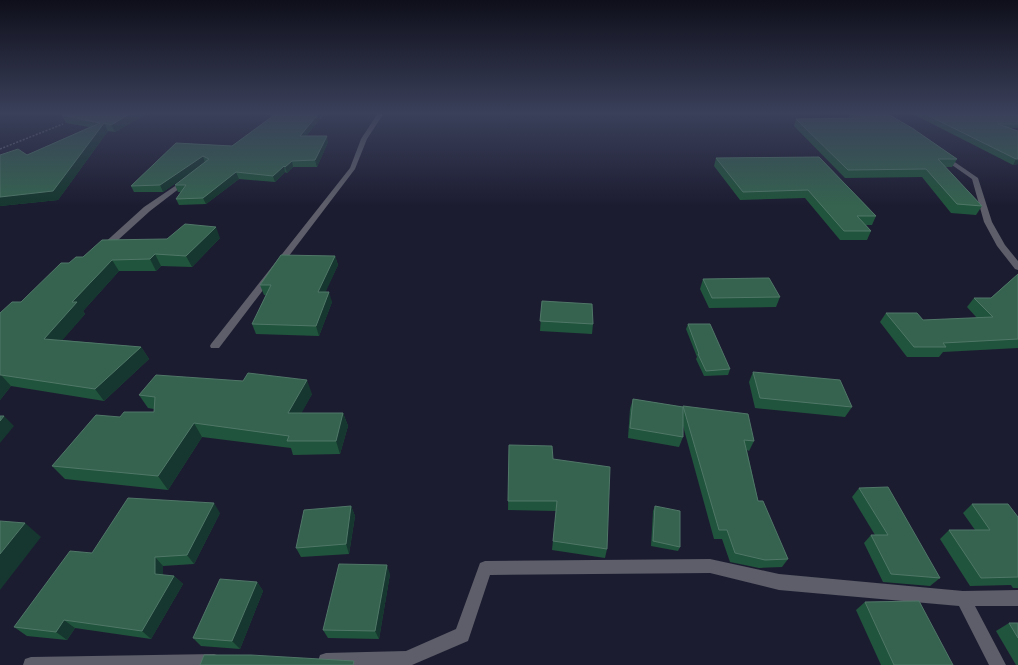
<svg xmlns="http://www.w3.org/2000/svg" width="1018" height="665" font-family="'Asap Condensed',sans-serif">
  <rect width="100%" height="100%" fill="#1c1c31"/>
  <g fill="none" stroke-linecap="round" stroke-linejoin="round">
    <path stroke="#666678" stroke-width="1.5" stroke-dasharray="2 1.5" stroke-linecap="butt" d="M0,149L63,124"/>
    <path fill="#5d5e69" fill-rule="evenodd" d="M378,113H384L367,139L355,169L219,348H211L210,346L211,344L350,168L361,139Z
      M942,156H946L978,178L992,222L1005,245L1018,261V270L1015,269L997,246L984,222L972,179L942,158Z
      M187,178L190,180L189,181L150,211L107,250H101L100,248L101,246L144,207Z
      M710,559L779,574L963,591L1018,590V606H975L1006,665H989L959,606L779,590L710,573L490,575L468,641L412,665H319L318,661L320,655L326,653L406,651L456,629L480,563L485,561Z
      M214,654L220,656L222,662L221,665H23L25,659L31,657Z"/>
  </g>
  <path fill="#21543c" d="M67,113H148L115,132L108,131L58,200L0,206V155H27L89,127L66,123L62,115Z
    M270,113H325L306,136L328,142L317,167H293L287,173L285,172L275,182L239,179L206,204L179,205L176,199L181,192H178L175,185L198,167L163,192H134L131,186L176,143L232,146L272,117H271Z
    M851,113H886L957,159L952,167H945L982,206L976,215L951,213L922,177L845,178L794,126L796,119L851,118L849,117Z
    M911,113H1018V128H1011L1018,164L1013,165Z
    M819,157L876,216L872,225H866L871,231L867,240H840L805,198L740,200L714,166L716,158Z
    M220,238L192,267L161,266L156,271H119L83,311L85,314L62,340L141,347L149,359L104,401L11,386L0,400V313L21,302L69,263L83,257Z
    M335,256L338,265L325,292L332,302L319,336L256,334L252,324L266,295H264L260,285Z
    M1018,274V348L943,352L939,357H907L880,322L886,313L923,320L977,318L967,307L974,298H991Z
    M703,279L780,297L776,307L709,308L700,289Z
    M542,301L593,324L592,334L540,331Z
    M688,324L730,369L728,375L704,376L696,359L697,357L686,329Z
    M753,372L852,407L845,417L755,408L749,382Z
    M312,394L301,413H343L348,426L340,454L293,455L291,448L202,437L168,490L65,479L52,466L120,417L154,412V409L148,408L139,395Z
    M633,399L683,407V406L754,441L749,451L747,450L758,501L788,559L782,567L759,568L730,562L722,539H714L683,426V437L679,447L628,438L630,409Z
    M509,445L553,459L607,549L605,558L552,550L556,511L508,510Z
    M859,488L940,578L930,586L883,582L864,543L871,535H875L852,497Z
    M972,504L1018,517V588H1013L1011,585L970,586L940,539L949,530H975L963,513Z
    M351,506L355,516L349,554L301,557L296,548Z
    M655,506L680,547L678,551L651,546L653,511Z
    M220,513L194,564L163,566V575L174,576L183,584L151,639L75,628L67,640L27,636L14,627L92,553Z
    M390,574L379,639L328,638L323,630Z
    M257,582L263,591L240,649L201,646L193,638Z
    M865,602L953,665H881L856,610Z
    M1009,623H1018V665H1016L996,631Z"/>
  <path fill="#16372f" d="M131,113H148L115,132L111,125Z
    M319,113H325L301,142L300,136Z
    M104,123L108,131L58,200L0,206V197Z
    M327,136L328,142L317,167L315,160Z
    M203,156L205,163L163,192L160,185Z
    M1016,159H1018V164L1013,165Z
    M292,161L293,167L287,173L285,167Z
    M284,166L285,172L275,182L273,176Z
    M236,172L239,179L206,204L203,198Z
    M216,227L220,238L192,267L186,256Z
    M155,254L161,266L156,271L150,259Z
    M335,256L338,265L321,302L318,292Z
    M112,260L119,271L83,311L85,314L53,351L44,339L72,302Z
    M329,292L332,302L319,336L316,326Z
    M141,347L149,359L104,401L95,389Z
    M0,375H1L11,386L0,400Z
    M307,380L312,394L294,427L288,413Z
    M343,413L348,426L340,454L336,441Z
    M4,416L14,426L0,443V421Z
    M194,423L202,437L168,490L158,476Z
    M214,503L220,513L194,564L187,555Z
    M351,506L355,516L349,554L346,544Z
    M25,523L41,537L0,590V554Z
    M155,557L163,566V583L155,574Z
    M387,565L390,574L379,639L375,631Z
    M174,576L183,584L151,639L142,631Z
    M257,582L263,591L240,649L232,641Z
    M64,620L75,628L67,640L56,632Z"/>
  <path fill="#35634f" stroke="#507768" d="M67,113H131L111,125L104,123L53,191L0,197V155L18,149L27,155L100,123L62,115Z
    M277,113H319L300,136H327L315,160L292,161L285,167L284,166L273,176L236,172L203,198L176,199L186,185H175L209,159L203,156L160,185L131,186L176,143L232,146Z
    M857,113H886L912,128L957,159H938L982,206L957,204L926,169L848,170L796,119L865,118Z
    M923,113H1018V124H998L1018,131V159H1016Z
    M819,157L876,216H857L871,231H844L808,190L743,192L716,158Z
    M185,224L216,227L186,256L155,254L150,259L112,260L72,302H77L44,339L141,347L95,389L1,375H0V313L12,302H21L61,263H69L76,257H83L102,240L167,239Z
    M281,255L335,256L318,292H329L316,326L252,324L271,285H260Z
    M1018,274V339L943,343L946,347H914L886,313H917L923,320L993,317L974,298H991Z
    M769,278L780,297L712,298L703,279Z
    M542,301L592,304L593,324L540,321Z
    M688,324H710L730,369L706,371L698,354H699Z
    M753,372L840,380L852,407L760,398Z
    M248,373L307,380L288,413H343L336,441H287L289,436L194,423L158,476L52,466L96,415L120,417L124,412H154L155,397L139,395L156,375L243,381Z
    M633,399L683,407V437L630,428Z
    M683,406L748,414L754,441L744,440L758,501H763L788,559L765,560L735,553L727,530H719Z
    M0,416H4L0,421Z
    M509,445L552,446L553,459L610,467L607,549L553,541L557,501H508Z
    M888,487L940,578L891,574L871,535H888L859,488Z
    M128,498L214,503L187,555L155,557V574L174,576L142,631L64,620L56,632L14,627L70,551L92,553Z
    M972,504H1008L1018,517V577L981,578L949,530H990Z
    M351,506L346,544L296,548L304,510Z
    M655,506L680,511V547L653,541Z
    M0,521L25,523L0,554Z
    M339,564L387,565L375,631L323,630Z
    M220,579L257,582L232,641L193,638Z
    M919,601L953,665H894L865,602Z
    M1009,623H1018V638Z
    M204,655H251L354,661L353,665H200Z"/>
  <linearGradient id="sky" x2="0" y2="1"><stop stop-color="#0f0f1b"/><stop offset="0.55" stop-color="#3a405a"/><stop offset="1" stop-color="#3a405a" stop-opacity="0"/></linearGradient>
  <rect width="1018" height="206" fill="url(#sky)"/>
</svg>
